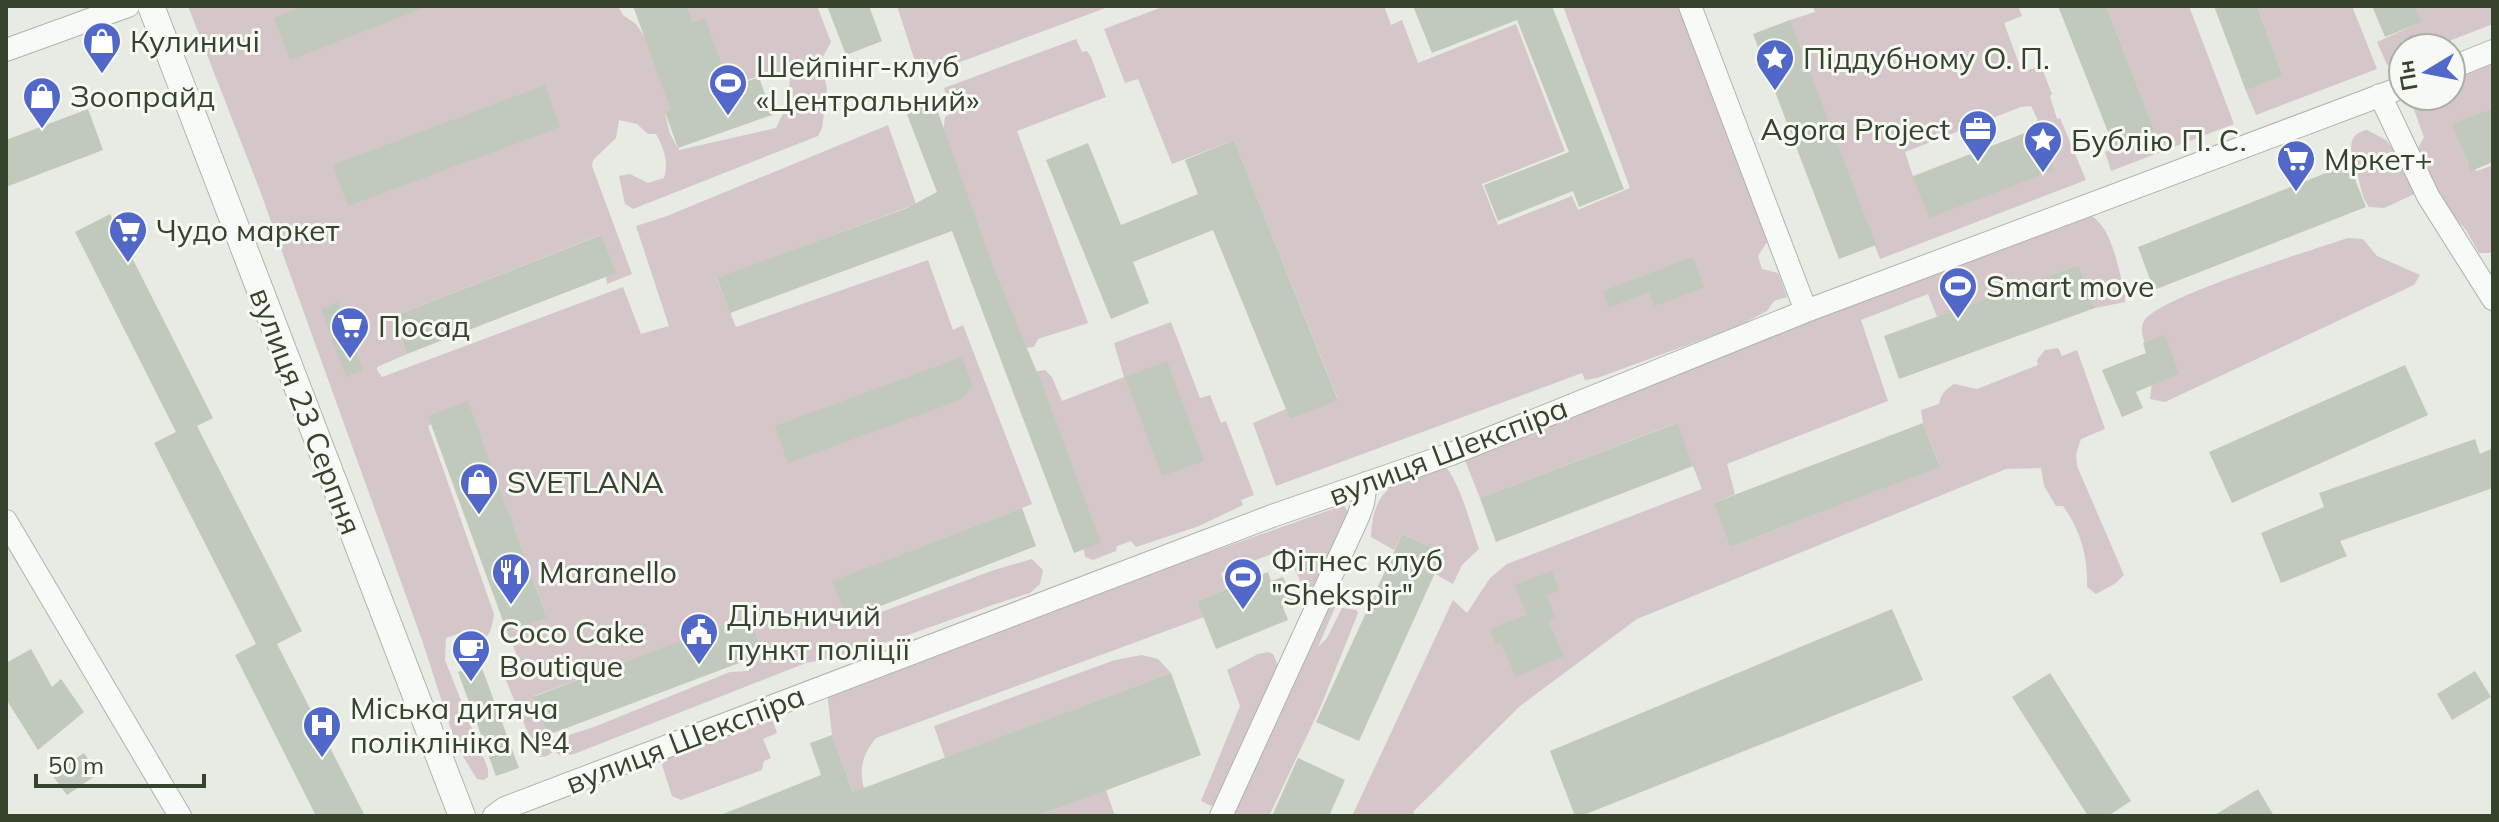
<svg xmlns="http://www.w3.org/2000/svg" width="2499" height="822" font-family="Mulish,sans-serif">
  <rect width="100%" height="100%" fill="#e7ebe4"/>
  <path fill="#d5c6ca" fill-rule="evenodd" d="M188,6H618L623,15L636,24L656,54L699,106L665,113L670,134L679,150L776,128L787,105L791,70L759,76L720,89L705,19L693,22L687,6H817L831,42L821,60L827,90L822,128L818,136L633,209L625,204L619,176L630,174L648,183L664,178C669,163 664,148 656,134H648L637,124L619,120L616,138L593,160L592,166L632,274L607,284L600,235L392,317L407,354L377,367V370L382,377L623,287L641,334L669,326L636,226L667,216L888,125L916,204L717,279L736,327L928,260L953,330L963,325L1032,504L833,581L874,608L876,614L994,570L1032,559L1043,570L1040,584L1030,593C955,615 883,649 806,663L574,754L561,756L554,751L547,756L540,757L536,752L505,678L507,669L516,653L507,632L544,619L546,615L468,402L428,426L494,614C491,640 482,648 458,634L446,638L445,660L488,769V777L484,780L477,779L456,745L422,640L259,188ZM748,616L746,660L749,671L730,672L594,727L550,741L534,696Z
    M897,6H1111L920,77Z
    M1165,6H1384L1391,25L1402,20L1418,63L1516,24L1565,151L1482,184L1498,225L1572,196L1578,210L1630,188L1563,6H1679L1766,233L1767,242L1758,256L1762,269L1778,273L1787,297L1774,301L1767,311L1737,327L1597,378L1585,380L1582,373L1276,486L1253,423L1286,409L1290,419L1338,399L1234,140L1172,164L1138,79L1125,83L1104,29Z
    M1813,6H2018L2022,16L2004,23L2022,72L2041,66L2052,94L2050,96L2057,119L2060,118L2086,180L1880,259L1787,21L1815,12ZM2031,106L2041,127L1913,176L1905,152L2021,107Z
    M2106,6H2189L2234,124L2111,171L2105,152L2155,131Z
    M2257,6H2352L2377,69L2256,115L2246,91L2283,76Z
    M2415,6H2493V24L2431,48H2403V59L2387,65L2377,42L2421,22Z
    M1076,39L1082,52L1087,51L1091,57L1106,97L1017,131L1088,323L1038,339L1034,347L1025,348L941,146L945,117L953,112L944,88Z
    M2493,55V108L2453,124L2467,162L2477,171L2493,165V253H2479L2466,230L2444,206L2415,154L2424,137L2410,99L2411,96H2451V71Z
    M2367,130L2386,140L2406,167L2419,192L2384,208L2369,207C2362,198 2361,188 2358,177C2354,159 2341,135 2367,130Z
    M2088,214C2113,226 2117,267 2125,292V302L2095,308L2079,265L1937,317L1928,294L1861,320L1888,401L1727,464L1735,494L1713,503L1730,547L1934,469L1939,464L1923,423L1921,410L1939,404C1941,394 1945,390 1954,384L1977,389L2038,365L2037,360L2045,350L2058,348L2062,356L2077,350L2105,429L2081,439L2076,454L2077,466L2124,575L2116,583L2096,594L2087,587C2088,557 2081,531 2063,506H2056L2044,486L2041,468L2006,469L1637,619L1520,706L1414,811L1413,816H1352L1453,600L1467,613L1490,578L1507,564L1702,489L1676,423L1480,498L1462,453Z
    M2348,238L2363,239L2377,256L2420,275L2414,285L2165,402L2150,399C2151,387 2154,373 2152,362C2149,349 2137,334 2144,321C2156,298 2315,249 2348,238Z
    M1171,322L1200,398L1210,395L1221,423L1226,421L1254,495L1241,500L1243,505L1199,526L1136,547L1131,541L1117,546L1116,551L1093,560L1085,557L1082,538L1028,373L1045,370L1052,377L1062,401L1124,377L1114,343Z
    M1442,463C1459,477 1471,527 1479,549L1462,565L1453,584L1435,574L1444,553L1402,534L1394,550L1371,537C1373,484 1400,480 1442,463Z
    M1344,505L1350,517L1311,603L1285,549L1221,573L1226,589L1197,601L1204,617L876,738C853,766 862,784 873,816H862L832,735L827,692L1016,621Z
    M1334,587L1342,591L1318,647L1327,638L1342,608L1356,610L1358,613L1321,706L1269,816H1228Z
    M1268,652L1273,654L1277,663L1276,676L1215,804L1211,806L1201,801L1240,706L1227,670L1258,654Z
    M1142,655L1158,659L1171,673L945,758L934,726L1115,660Z
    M770,713L777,733L763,739L771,758L764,761L762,770L681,800L672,796L662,765L671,752Z
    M1106,790L1115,816H1037Z"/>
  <path fill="#c1c8bc" d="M305,6H426V7L290,60L274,18Z
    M633,6H687L693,22L705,18L730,88L759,77L772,115L678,148L665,112L671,110Z
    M827,6H869L882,41L846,55Z
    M1413,6H1552L1624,189L1579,207L1573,191L1498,221L1484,185L1569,152L1517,20L1432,53Z
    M2058,6H2106L2155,131L2114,147Z
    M2214,6H2257L2283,76L2246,91Z
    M2372,6H2415L2422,22L2385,37Z
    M1790,20L1876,245L1839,259L1753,34Z
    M545,85L560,127L348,206L333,165Z
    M934,101L995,272L1042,384L1101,543L1074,553L952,231L730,313L717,278L907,208L937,192L906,112Z
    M2493,108V162L2471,171L2452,124Z
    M88,109L103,150L6,187V140Z
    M2038,128L2054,170L1929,218L1913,177Z
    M1234,140L1338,400L1290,419L1213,230L1133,262L1149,303L1111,319L1046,160L1088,143L1121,225L1198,194L1185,160Z
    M2349,164L2366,207L2154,290L2138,247Z
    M110,214L213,418L197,426L302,631L277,644L365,816H316L235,655L256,644L154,443L176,432L75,232Z
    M601,235L616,273L407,354L392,317Z
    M1693,257L1704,288L1654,306L1649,292L1609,308L1603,291Z
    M2079,265L2095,308L1899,379L1884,336Z
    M338,302L363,370L346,377L321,309Z
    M2165,335L2179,374L2136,392L2143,408L2122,417L2102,370L2146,353L2143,343Z
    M962,357L973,386L960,400L788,463L775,426Z
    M1167,361L1204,461L1162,476L1125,377Z
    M2405,365L2428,415L2232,503L2209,452Z
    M468,401L547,618L507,632L428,416Z
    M1677,423L1693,466L1496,542L1480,498Z
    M1923,423L1940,467L1730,547L1713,503Z
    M2475,439L2480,454L2493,448V488L2340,541L2347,556L2281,583L2261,533L2324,507L2319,493Z
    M1022,508L1036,546L847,619L832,581Z
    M1402,534L1444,553L1359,741L1316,722Z
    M1552,571L1559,590L1546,595L1555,618L1548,621L1564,656L1516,677L1501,643L1496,645L1490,629L1527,615L1515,585Z
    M1268,572L1271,581L1283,577L1293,600L1282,605L1288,620L1216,649L1197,601Z
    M1892,609L1923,680L1581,816H1575L1550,751Z
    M748,615L763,654L548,735L533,697Z
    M31,649L52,687L61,679L84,712L38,750L6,699V663Z
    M480,663L519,768L496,776L458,672Z
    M2475,671L2491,697L2452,720L2437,694Z
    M1171,673L1201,755L1037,816H718L821,775L810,743L832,735L853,792Z
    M2050,673L2131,801L2108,816H2088L2012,697Z
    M84,753L98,774L67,795L52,775Z
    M1298,758L1345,780L1329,816H1272Z
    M2258,789L2274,816H2213Z"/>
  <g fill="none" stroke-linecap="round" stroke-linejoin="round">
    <g stroke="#aeb5a9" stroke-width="24">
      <path id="minor" d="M1690,6L1806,311
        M6,50L128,6
        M2451,68L2493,51
        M2380,95L2428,196L2493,299
        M6,521L180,816
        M494,816L505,808L1272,516L1451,454L1806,311L2403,87
        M1221,816L1358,517L1363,503L1366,483"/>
    </g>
    <g stroke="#aeb5a9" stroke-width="28">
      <path id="tertiary" d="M151,6L462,816"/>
    </g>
    <use href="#minor" stroke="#f8faf7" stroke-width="22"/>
    <use href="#tertiary" stroke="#f8faf7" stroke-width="26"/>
  </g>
  <defs>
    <g id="shop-pin" transform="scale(2)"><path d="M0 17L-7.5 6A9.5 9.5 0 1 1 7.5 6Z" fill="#5168c9" stroke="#f6f9f4"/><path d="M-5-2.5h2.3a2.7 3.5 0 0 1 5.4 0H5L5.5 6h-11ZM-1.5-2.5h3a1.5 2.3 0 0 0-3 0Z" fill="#fff"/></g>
    <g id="sight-pin" transform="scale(2)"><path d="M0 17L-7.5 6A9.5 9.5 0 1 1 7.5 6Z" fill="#5168c9" stroke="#f6f9f4"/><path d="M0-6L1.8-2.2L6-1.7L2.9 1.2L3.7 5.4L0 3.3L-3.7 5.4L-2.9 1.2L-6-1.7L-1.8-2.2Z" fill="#fff"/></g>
    <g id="stadium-pin" transform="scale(2)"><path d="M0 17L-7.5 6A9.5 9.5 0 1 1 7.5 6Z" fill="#5168c9" stroke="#f6f9f4"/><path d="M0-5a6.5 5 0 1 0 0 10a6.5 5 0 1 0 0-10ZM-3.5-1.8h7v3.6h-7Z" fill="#fff"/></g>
    <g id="office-pin" transform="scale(2)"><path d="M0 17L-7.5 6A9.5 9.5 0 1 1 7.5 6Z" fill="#5168c9" stroke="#f6f9f4"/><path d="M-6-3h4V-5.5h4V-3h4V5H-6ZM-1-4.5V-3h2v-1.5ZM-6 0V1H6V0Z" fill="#fff"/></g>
    <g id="supermarket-pin" transform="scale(2)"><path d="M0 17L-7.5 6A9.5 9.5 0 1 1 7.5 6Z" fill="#5168c9" stroke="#f6f9f4"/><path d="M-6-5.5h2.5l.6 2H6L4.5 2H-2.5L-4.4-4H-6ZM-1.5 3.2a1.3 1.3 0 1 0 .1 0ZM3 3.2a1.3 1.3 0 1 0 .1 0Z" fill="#fff"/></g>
    <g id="restaurant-pin" transform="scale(2)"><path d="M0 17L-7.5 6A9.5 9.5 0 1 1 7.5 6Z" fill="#5168c9" stroke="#f6f9f4"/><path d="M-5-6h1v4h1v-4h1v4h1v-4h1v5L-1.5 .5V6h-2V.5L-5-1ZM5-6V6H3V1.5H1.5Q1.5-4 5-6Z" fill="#fff"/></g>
    <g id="civic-pin" transform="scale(2)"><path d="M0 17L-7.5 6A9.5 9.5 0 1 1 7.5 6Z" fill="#5168c9" stroke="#f6f9f4"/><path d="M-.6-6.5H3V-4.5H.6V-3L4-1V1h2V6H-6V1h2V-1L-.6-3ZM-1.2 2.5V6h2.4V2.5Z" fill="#fff"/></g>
    <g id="cafe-pin" transform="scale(2)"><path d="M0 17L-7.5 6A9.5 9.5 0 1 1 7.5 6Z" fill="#5168c9" stroke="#f6f9f4"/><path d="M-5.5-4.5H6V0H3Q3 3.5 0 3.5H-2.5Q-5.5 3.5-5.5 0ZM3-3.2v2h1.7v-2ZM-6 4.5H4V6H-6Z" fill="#fff"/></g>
    <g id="hospital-pin" transform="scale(2)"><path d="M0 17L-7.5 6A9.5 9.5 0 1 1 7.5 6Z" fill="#5168c9" stroke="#f6f9f4"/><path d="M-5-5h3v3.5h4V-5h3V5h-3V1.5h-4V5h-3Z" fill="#fff"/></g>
  </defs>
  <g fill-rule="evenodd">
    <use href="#shop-pin" x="102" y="41"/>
    <use href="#sight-pin" x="1775" y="58"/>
    <use href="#stadium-pin" x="728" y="83"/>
    <use href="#shop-pin" x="42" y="96"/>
    <use href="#office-pin" x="1978" y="129"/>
    <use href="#sight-pin" x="2043" y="140"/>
    <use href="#supermarket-pin" x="2296" y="159"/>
    <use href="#supermarket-pin" x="128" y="230"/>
    <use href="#stadium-pin" x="1958" y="286"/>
    <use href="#supermarket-pin" x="350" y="326"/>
    <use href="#shop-pin" x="479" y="482"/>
    <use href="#restaurant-pin" x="511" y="572"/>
    <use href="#stadium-pin" x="1243" y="577"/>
    <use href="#civic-pin" x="699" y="632"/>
    <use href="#cafe-pin" x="471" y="649"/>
    <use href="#hospital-pin" x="322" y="725"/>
  </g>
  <g text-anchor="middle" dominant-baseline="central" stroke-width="6" stroke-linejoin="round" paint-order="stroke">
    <g font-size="30" fill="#36432d" stroke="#f6f9f4" text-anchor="start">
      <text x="130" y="41">Кулиничі</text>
      <text x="1803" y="58">Піддубному О. П.</text>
      <text x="756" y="66">Шейпінг-клуб<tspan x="756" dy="34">«Центральний»</tspan></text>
      <text x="70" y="96">Зоопрайд</text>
      <text x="1950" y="129" text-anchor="end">Agora Project</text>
      <text x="2071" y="140">Бублію П. С.</text>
      <text x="2324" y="159">Мркет+</text>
      <text x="156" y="230">Чудо маркет</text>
      <text x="1986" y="286">Smart move</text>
      <text x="378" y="326">Посад</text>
      <text x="507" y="482">SVETLANA</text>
      <text x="1271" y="560">Фітнес клуб<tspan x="1271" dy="34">"Shekspir"</tspan></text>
      <text x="539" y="572">Maranello</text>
      <text x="727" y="615">Дільничий<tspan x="727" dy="34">пункт поліції</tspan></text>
      <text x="499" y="632">Coco Cake<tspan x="499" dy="34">Boutique</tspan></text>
      <text x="350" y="708">Міська дитяча<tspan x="350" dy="34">поліклініка №4</tspan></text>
    </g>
    <g font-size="30" fill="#36432d" stroke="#f6f9f4">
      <text transform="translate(306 411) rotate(69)">вулиця 23 Серпня</text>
      <text transform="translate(1448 451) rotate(-21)">вулиця Шекспіра</text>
      <text transform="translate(685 739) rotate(-21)">вулиця Шекспіра</text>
    </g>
  </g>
  <rect width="2499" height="822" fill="none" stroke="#36432d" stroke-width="16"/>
  <g transform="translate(2427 72) rotate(260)"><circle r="38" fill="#f6f9f4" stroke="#a9b0a4" stroke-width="2"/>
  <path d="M0-6L14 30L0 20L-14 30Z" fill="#5168c9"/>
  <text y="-12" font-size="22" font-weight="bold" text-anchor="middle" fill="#36432d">Пн</text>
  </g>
  <path d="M36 774v12h168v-12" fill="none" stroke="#36432d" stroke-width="4"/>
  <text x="48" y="774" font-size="24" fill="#36432d" stroke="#f6f9f4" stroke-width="6" paint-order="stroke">50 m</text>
</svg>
